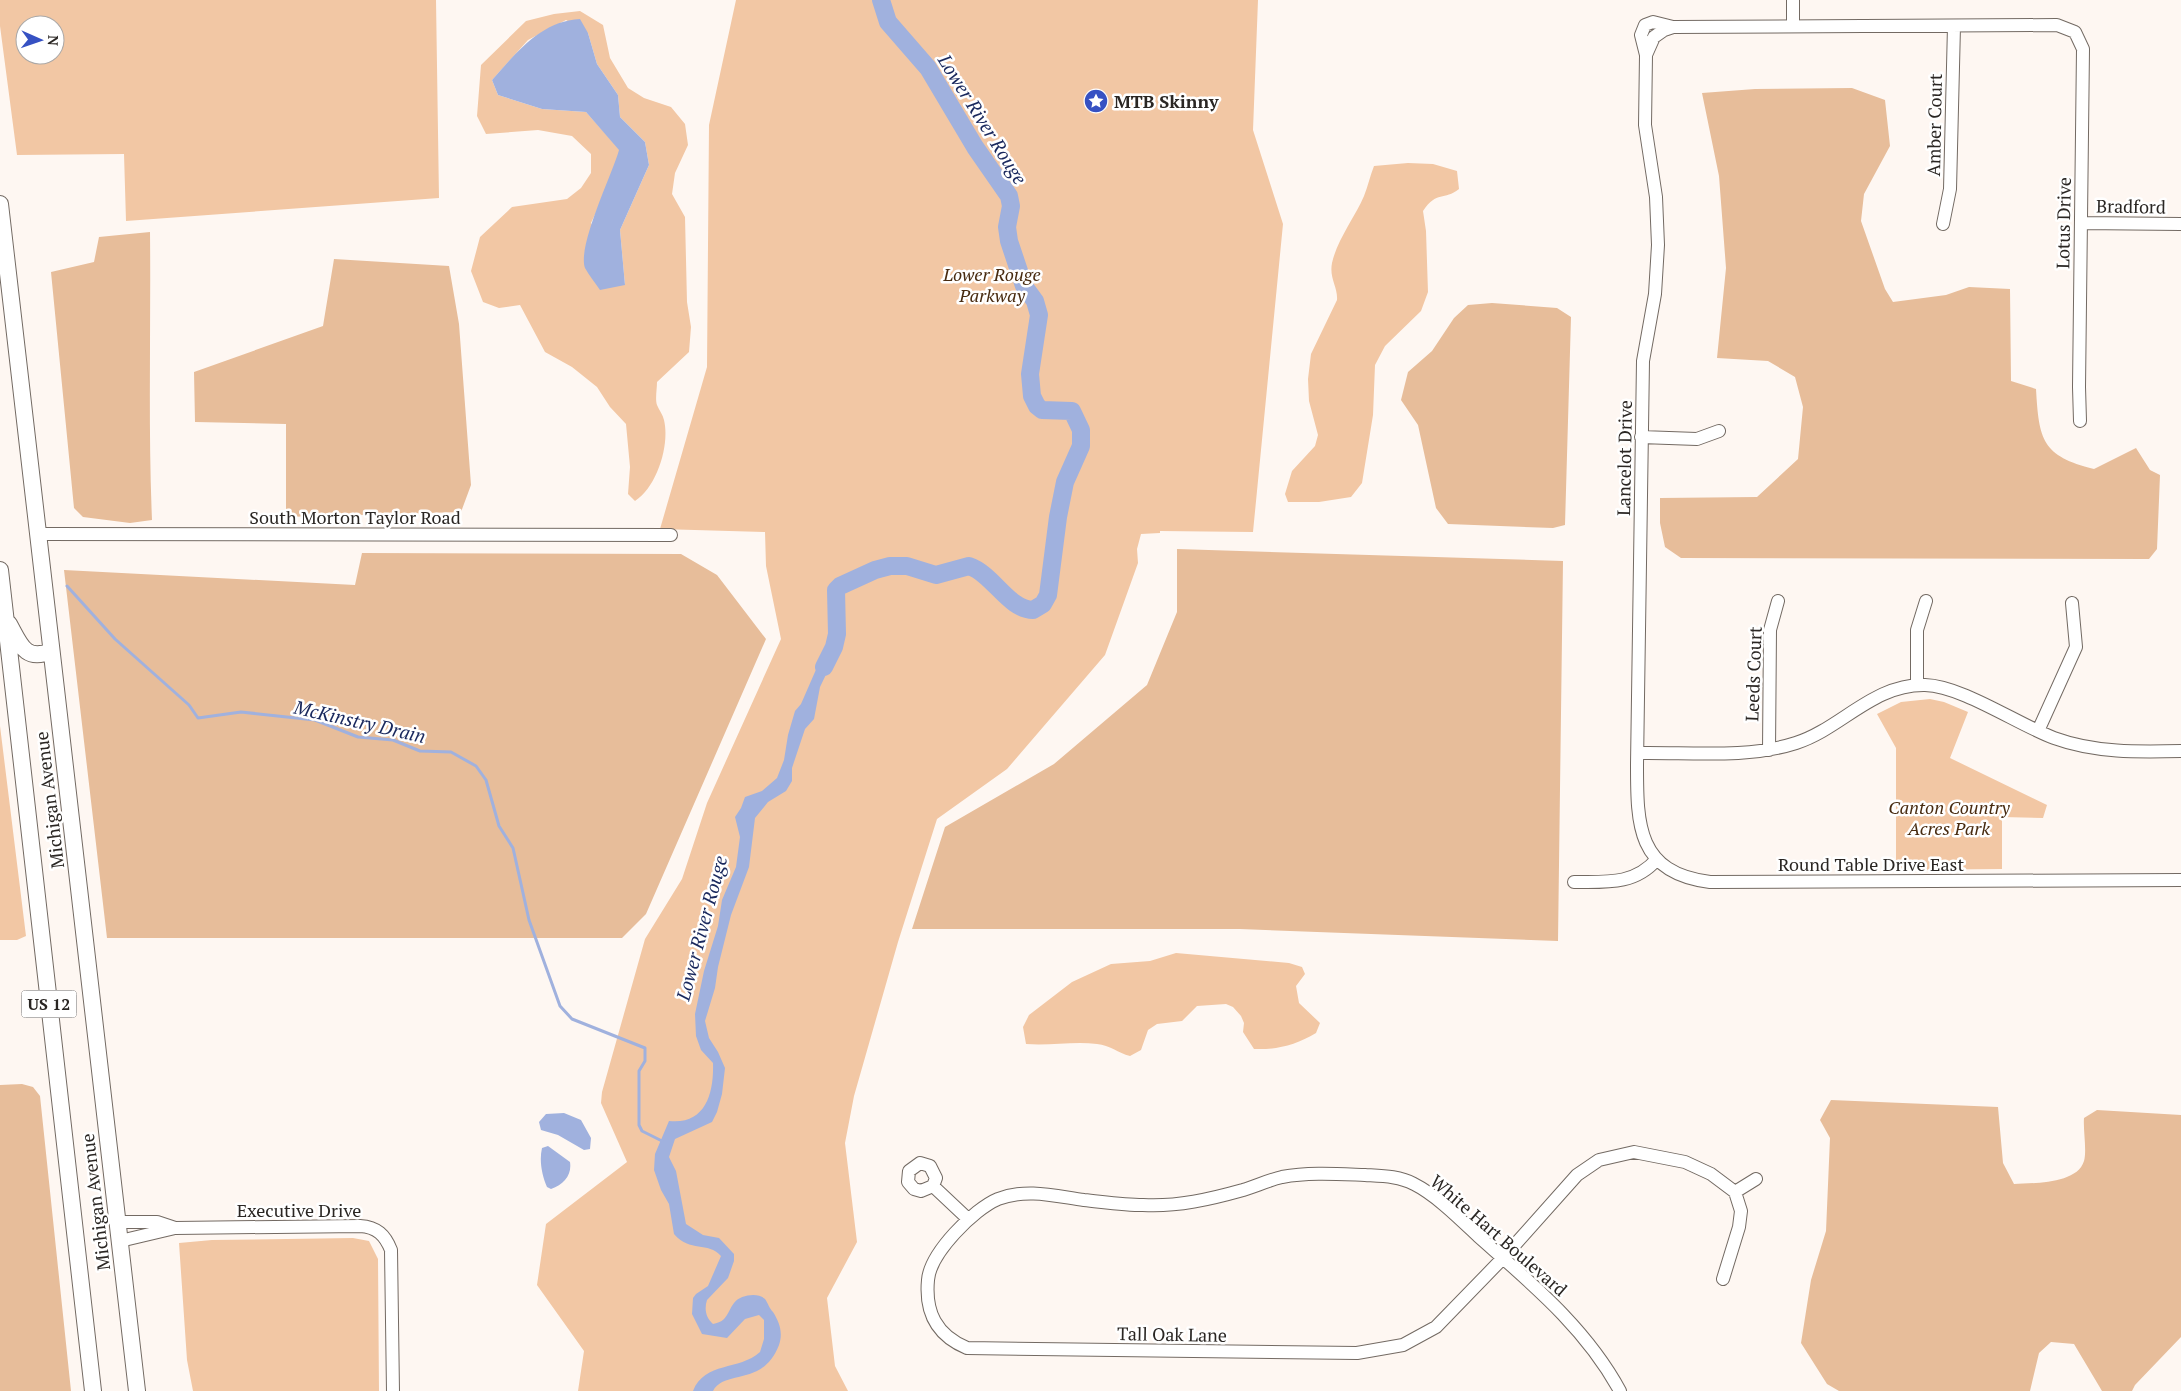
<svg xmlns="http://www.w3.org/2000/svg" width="2181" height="1391" font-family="'PT Serif',serif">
  <rect width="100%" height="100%" fill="#fef7f2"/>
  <path fill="#f2c7a4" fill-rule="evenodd" d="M0,0H436L439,198L126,221L124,154L17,155L0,26ZM25,25H55V55H25Z
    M736,0H1258L1253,130L1283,224L1253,532L1160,531V533L1141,534L1137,549L1138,563L1105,655L1007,769L937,819L898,942L854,1096L845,1143L857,1242L827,1298L835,1366L848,1391H578L584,1351L537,1285L546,1224L627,1162L601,1103L602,1092L645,939L682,879L707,803L781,639L766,566L765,532L660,529L707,367L709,125Z
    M580,11L603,25L610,58L628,88L644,98L671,107L685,124L688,145L675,173L672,194L685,217L687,302L691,327L689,352L657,382C657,389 655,399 657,405C659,410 663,415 664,420C670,445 657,487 635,501L628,494L630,467L626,424L610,407L597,387L572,367L545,352L520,305L499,308L483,302L471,271L480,237L512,207L567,199L581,188L591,173V154L572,136L538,130L486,134L477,116L481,65L526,21L554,14ZM566,20L588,33L597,64L618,95L620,117L645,142L649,165L620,230L625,285L591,223L606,191L620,150L586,112L542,109L498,95L492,80L528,40Z
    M1408,163L1433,164L1457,171L1459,189C1444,201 1437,190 1423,211L1426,231L1428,292L1421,311L1385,346L1375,365L1373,415L1362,483L1351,497L1319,502H1288L1285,494L1292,471L1315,446L1318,435L1309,401L1308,379L1311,354L1337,300C1338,287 1329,278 1332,263C1337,240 1355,217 1364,196C1368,186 1370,176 1374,166Z
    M1930,699L1944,702L1968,712L1950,758L2047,805L2043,818L2002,817V869L1896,870V748L1877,714L1901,702Z
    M0,726L26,936L17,940H0Z
    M1176,953L1289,963L1302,967L1305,974L1296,986L1299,1003L1320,1023L1316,1033C1296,1045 1277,1050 1254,1049L1243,1032L1244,1023L1241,1016L1233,1007L1226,1004L1197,1006L1182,1021L1157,1024L1148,1030L1141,1050L1130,1056C1118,1053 1110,1045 1097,1044C1074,1041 1050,1046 1026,1044L1023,1027L1029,1015L1072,982L1111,964L1150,961Z
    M353,1238L369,1241L378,1259L379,1391H193L187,1360L179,1243L212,1240Z"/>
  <path fill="#e7bd9a" d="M1852,88L1885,100L1890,146L1864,194L1861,221L1885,289L1893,302L1946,295L1969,287L2010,289L2011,381L2036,389C2039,440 2042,456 2094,469L2136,448L2150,470L2160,475L2157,549L2149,559L1681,558L1665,547L1660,523V498L1757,497L1798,459L1803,407L1795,377L1768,361L1717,358L1726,268L1719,176L1702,93L1755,89Z
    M150,232C151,328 148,424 152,520L130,523L83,517L74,508L51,272L94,262L99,237Z
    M334,259L449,266L459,324L471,485L461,512L286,517V424L195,422L194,372L323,326Z
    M1492,303L1557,308L1571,317L1565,525L1553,528L1448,524L1436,508L1418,425L1401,400L1408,372L1432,351L1454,318L1468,305Z
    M1177,549L1563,561L1558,941L1240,929H912L945,827L1054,764L1147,685L1177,612Z
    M362,553L681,554L717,575L766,639L646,914L622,938H107L64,570L355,585Z
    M22,1084L33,1087L40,1096L71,1391H0V1085Z
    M1831,1100L1998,1107L2003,1163L2014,1184C2034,1183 2077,1184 2084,1161C2087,1150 2083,1130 2084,1118L2097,1110L2181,1115V1337L2135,1385L2132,1391H2102L2074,1344L2051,1342L2039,1353L2030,1391H1839L1827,1384L1801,1343L1811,1280L1826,1231L1830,1138L1820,1120Z"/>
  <path fill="#a0b1de" d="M580,19L588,33L597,64L618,95L620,117L645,142L649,165L620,230L625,285L600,290C595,283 589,275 585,268C577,246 612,175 619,150L586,112L542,109L498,95L492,80C516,53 541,21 580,19Z
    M834,647L833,660L820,687L814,719L805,729L792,768V781L786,791L768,802L755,818L749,867L731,915L718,967L715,988L705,1021L709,1038L718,1052L725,1068L722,1094L717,1112L712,1122L675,1139L669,1157L676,1171L686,1224L703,1235L719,1238L734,1254V1261L728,1278L707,1300C704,1309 706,1318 713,1324C717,1323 721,1322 724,1319C728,1315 730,1308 734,1303C740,1295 758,1292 765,1299C768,1303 769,1308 773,1312C780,1323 783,1333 779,1345C763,1387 725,1369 713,1391H693C705,1361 739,1371 760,1352L764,1339V1320L759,1315L745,1319L727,1338L702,1334L692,1314L693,1298L696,1294L708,1286L721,1256C708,1241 690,1253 674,1234L669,1204L661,1190L654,1170L655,1154L669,1121C705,1125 714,1094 713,1063L701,1050L696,1036L695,1014L704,971L718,926L722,900L736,867L740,837L735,817L741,808L745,797L762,791L777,778L784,760L788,735L795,711L801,704L818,665Z
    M564,1113L581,1120L591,1138L590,1149L584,1150L558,1135L541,1130L539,1122L546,1114Z
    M548,1146L570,1162C572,1175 564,1184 551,1189L547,1187C542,1175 539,1161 542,1148Z"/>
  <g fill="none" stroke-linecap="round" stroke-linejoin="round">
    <path stroke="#a0b1de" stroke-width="3" d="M67,586L115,639L189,705L198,718L241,712L315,720L358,737L393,740L420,751L451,752L476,766L486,780L499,826L513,848L529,920L560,1006L572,1019L645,1048V1061L639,1071V1125L642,1131L662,1141"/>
    <path stroke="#a0b1de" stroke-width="18" d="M824,667L834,647L837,634L836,590L840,586L875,570L890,566H907L936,575L969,566C993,574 1009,610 1033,610L1043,604L1048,595L1058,517L1065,482L1081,446V430L1072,411L1042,410L1037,406L1032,396L1030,374L1039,315L1035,301L1024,286L1009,241L1007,227L1011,206L1009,196L975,147L928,68L888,22L881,0"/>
    <g stroke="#736a63" stroke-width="14">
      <path id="minor" d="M1793,26V0
        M1646,55L1641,35L1645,25L1653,22L1673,27
        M2081,223L2181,224
        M1943,224L1950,189L1954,26
        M2080,421L2079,387L2083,49L2075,32L2057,25L1673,27L1664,30L1654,37L1646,55L1645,125L1656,197L1658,245L1655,294L1643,361L1637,765C1637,825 1637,873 1710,882L2181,880
        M1641,437L1697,439L1719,431
        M38,534L671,535
        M1917,685V630L1926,601
        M2038,731L2076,647L2072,603
        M1769,750L1770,630L1778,601
        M1638,753C1689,752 1746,759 1796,743C1842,728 1873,684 1925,685C1962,686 2017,724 2054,738C2095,753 2138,752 2181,751
        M1574,882C1606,882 1635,885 1657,859
        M933,1186L921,1191L914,1189L908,1182L909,1171L920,1163L930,1166L936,1178L933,1186L967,1218
        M1735,1192L1756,1179
        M118,1222H157L175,1228
        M120,1241L175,1228L360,1226C377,1227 385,1235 391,1250L393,1391
        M1620,1391C1586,1328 1531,1283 1478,1236C1460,1219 1436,1195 1414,1184C1399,1176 1382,1176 1365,1175C1338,1174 1309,1172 1282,1177C1269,1180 1256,1186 1243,1190C1211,1199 1177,1207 1143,1205C1124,1205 1104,1202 1084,1200C1055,1196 1027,1188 998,1199C974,1209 930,1253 928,1280C925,1312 936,1335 967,1348L1357,1353L1403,1345L1436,1327L1503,1258L1577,1175L1599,1160L1634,1152L1685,1162L1711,1174L1735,1192L1741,1211L1739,1227L1723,1279"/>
    </g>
    <g stroke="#736a63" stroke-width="18">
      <path id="major" d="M0,204L137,1391
        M0,570L93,1391
        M9,624C20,644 25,662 51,651"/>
    </g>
    <use href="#minor" stroke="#fff" stroke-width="12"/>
    <use href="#major" stroke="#fff" stroke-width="16"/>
  </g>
  <defs>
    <g id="sight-disc" transform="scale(1.25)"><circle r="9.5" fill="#3651c3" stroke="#fff"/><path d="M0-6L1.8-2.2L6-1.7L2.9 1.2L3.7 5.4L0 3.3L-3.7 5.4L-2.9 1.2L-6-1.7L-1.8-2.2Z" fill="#fff"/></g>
  </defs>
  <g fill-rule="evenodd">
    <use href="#sight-disc" x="1096" y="101"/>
  </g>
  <g text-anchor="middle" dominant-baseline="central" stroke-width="5" stroke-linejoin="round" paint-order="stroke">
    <rect fill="#fff" stroke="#6a6765" stroke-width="1" x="21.5" y="990.5" width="55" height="27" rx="4"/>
    <g font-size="16" font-weight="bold" fill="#2a2623">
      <text x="49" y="1004">US 12</text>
    </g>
    <g font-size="18" font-weight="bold" fill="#2a2623" stroke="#fff" text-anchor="start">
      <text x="1114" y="101">MTB Skinny</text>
    </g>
    <g font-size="18" fill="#2a2623" stroke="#fff">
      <text transform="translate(1934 125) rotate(-89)">Amber Court</text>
      <text transform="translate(2131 206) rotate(1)">Bradford</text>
      <text transform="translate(2063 223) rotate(-89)">Lotus Drive</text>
      <text transform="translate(1624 458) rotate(-89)">Lancelot Drive</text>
      <text x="355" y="517">South Morton Taylor Road</text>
      <text transform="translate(1753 674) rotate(-88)">Leeds Court</text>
      <text transform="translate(49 800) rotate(-97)">Michigan Avenue</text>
      <text x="1871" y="864">Round Table Drive East</text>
      <text transform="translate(95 1202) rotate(-97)">Michigan Avenue</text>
      <text x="299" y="1210">Executive Drive</text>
      <text transform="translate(1499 1235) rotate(41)">White Hart Boulevard</text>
      <text transform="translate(1172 1334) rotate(1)">Tall Oak Lane</text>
    </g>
    <g font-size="18" font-style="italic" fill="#482b10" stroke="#fff">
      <text x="992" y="274">Lower Rouge<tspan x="992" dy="21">Parkway</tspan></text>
      <text x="1949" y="807">Canton Country<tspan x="1949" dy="21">Acres Park</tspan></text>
    </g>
    <g font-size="19" font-style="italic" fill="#19285d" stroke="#fff">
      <text transform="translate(983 119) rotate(58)">Lower River Rouge</text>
      <text transform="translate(360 721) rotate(13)">McKinstry Drain</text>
      <text transform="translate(701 928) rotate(-75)">Lower River Rouge</text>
    </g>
  </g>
  <g transform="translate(40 40) rotate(92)"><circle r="24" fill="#ffffff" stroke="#aaa8a7"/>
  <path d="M0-4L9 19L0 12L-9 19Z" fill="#3651c3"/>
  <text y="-8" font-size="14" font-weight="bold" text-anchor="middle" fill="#2a2623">N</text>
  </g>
</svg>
